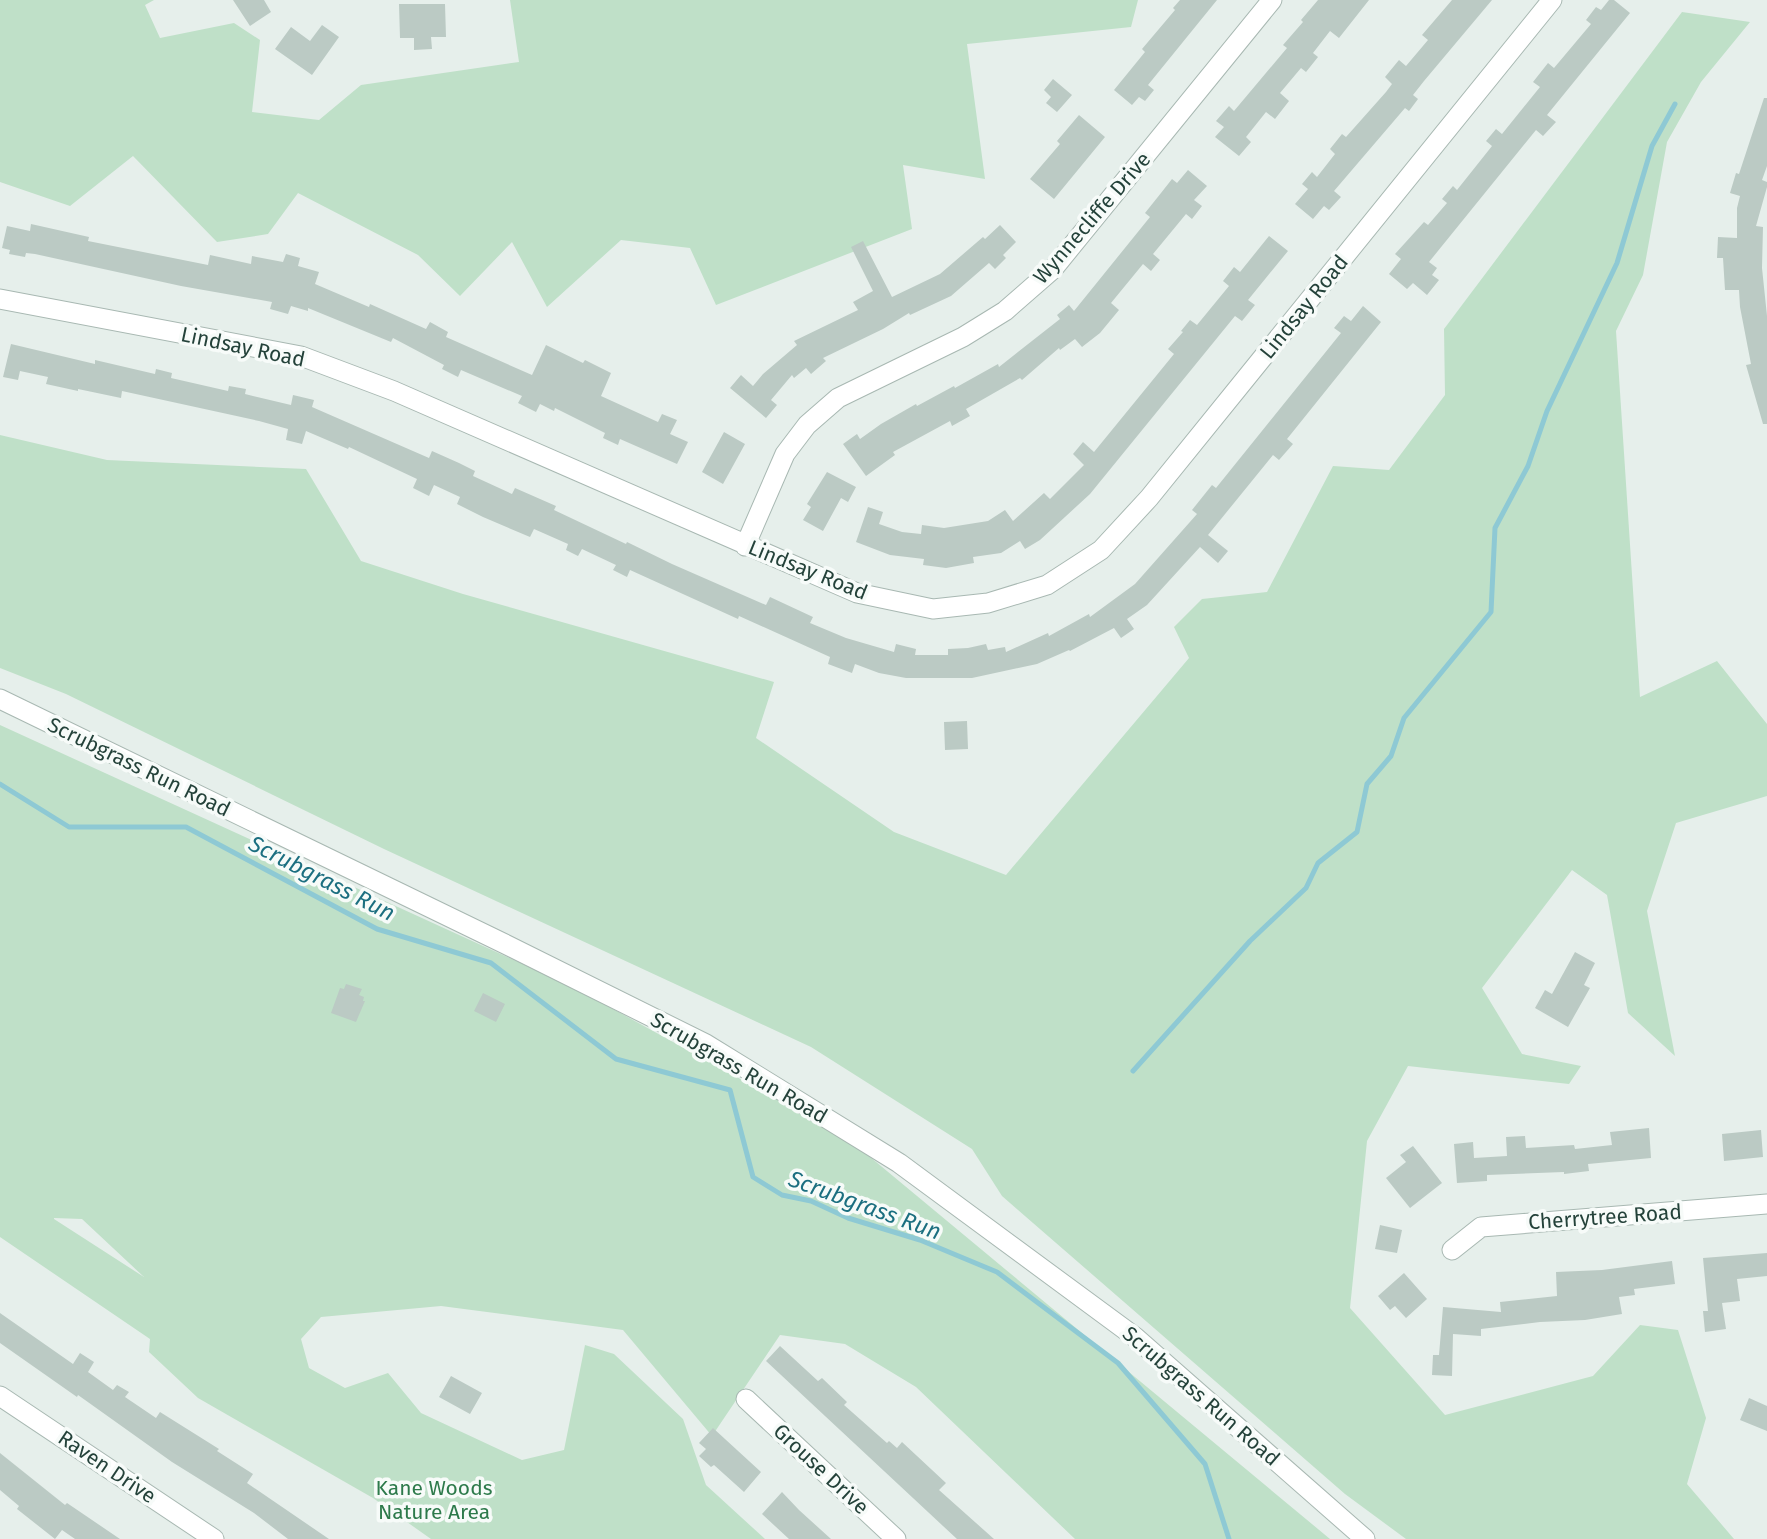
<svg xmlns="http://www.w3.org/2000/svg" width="1767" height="1539" font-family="'Fira Sans',sans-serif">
  <rect width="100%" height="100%" fill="#e6efeb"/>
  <path fill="#bfe0c8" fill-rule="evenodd" d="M0,0H154L145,5L160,38L234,23L260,40L252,112L319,120L361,85L519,62L510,0H1138L1131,27L967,44L985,179L903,165L912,229L716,305L690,248L621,240L547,307L512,242L460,296L418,255L298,193L268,234L217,242L133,156L70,206L0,182Z
    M1682,12L1750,22L1701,82L1667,142L1643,275L1616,331L1640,697L1717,661L1767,724V796L1676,823L1647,911L1675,1056L1628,1013L1607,895L1572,870L1482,988L1522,1054L1581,1066L1569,1084L1408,1066L1367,1141L1350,1308L1445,1415L1593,1376L1640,1325L1678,1330L1706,1418L1687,1484L1734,1539H1406L1345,1494L1002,1196L972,1149L811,1047L384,849L66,694L0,668V435L107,460L306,469L361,561L463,594L774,682L756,738L894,832L1006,875L1189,658L1174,627L1202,599L1267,592L1333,466L1389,470L1445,395L1444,329Z
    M0,725L573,987L846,1137L1330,1539H1075L916,1387L845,1344L780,1335L712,1436L623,1330L441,1306L321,1317L301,1339L309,1368L345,1388L388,1373L421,1413L522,1460L564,1450L585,1345L614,1354L683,1419L706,1485L765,1539H431L373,1498L198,1398L149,1352L150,1339L0,1237ZM54,1218L82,1219L144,1277L54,1219Z"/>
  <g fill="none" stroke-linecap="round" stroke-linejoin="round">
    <path stroke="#8ec9d4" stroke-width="5" d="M0,784L69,827H186L377,929L491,963L616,1059L730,1090L753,1177L782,1195L811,1201L848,1218L920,1240L997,1272L1118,1363L1205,1464L1229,1539
      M1133,1071L1250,941L1306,888L1318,863L1357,832L1367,784L1391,756L1404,718L1491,612L1495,528L1528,466L1547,411L1617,263L1652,146L1675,104"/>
  </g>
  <path fill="#bbcac4" d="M233,0H264L271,12L250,26Z
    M1180,0H1217L1148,85L1154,90L1145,101L1139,97L1132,105L1114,90L1145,52L1142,49L1175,10L1173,8Z
    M1318,0H1369L1339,38L1330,31L1313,53L1318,57L1306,72L1301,68L1280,93L1289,101L1275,119L1266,112L1246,137L1251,142L1239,156L1215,137L1224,127L1216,121L1229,106L1234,111L1287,48L1283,45L1303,22L1301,20Z
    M1452,0H1492L1424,81L1413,95L1418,99L1409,111L1405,108L1334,191L1341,197L1329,210L1324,206L1313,219L1295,204L1308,189L1302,184L1312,172L1317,177L1335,154L1330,149L1342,134L1346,137L1386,92L1392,84L1385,77L1399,60L1406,66L1428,40L1422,35Z
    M1609,0H1614L1630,13L1547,115L1556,122L1543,136L1536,130L1429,262L1437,268L1432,275L1439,280L1427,295L1413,283L1407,289L1389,274L1401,259L1395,254L1424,222L1428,225L1447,203L1442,199L1453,186L1457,190L1492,146L1486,141L1496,129L1502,134L1540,87L1533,82L1548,63L1554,68L1591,24L1586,20L1596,7L1601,10Z
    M399,4H445L446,37H431L432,49L414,50V38H400Z
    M322,25L339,37L312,75L275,49L291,27L310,41Z
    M1053,79L1072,95L1057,112L1046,103L1051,97L1044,90Z
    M1764,98H1767V166L1762,180L1767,182V187L1756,226L1763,227L1762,268L1767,316V424H1763L1746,365L1751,364L1740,307L1739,290H1725L1723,258H1717L1718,237L1737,238V208L1740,196L1730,193L1736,173L1739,174Z
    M1079,115L1105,137L1054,199L1030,179L1060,144L1057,141Z
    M1188,170L1207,186L1194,200L1202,206L1192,219L1186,214L1153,254L1160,260L1151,271L1143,264L1111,303L1119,310L1100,333L1082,347L1075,339L1060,350L1059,348L1022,380L1020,378L966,409L970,416L952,426L950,421L893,452L895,455L866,476L843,444L857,434L860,439L881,424L916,404L917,406L954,386L955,388L998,364L999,367L1060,319L1057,315L1069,305L1074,311L1150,217L1145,213L1161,193L1172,179L1177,183Z
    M31,224L89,237L88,241L208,265L210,255L251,264L252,256L283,262L286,254L300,258L298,266L319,272L315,284L369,307L370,304L426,329L430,322L448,332L446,337L532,375L546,345L583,363L585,360L611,373L601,396L658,422L662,414L677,420L670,434L688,442L677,464L620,439L618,445L603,438L605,433L555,408L554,411L540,404L536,412L518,403L522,396L461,370L458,377L442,369L444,365L393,338L391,342L308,308V311L291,306L288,314L270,309L272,302L181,286L35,254L26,253L25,257L9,254L10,250L2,248L7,226L30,231Z
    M1000,225L1016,242L1003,255L1006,258L995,269L989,263L951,296L910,315L909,313L883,329L823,358L826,361L811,374L806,368L794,378L792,375L771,400L777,405L766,418L730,388L741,375L753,386L763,374L797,345L794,341L858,310L853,302L873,291L851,247L863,241L892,297L940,274L983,237L985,239Z
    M1269,236L1288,251L1248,300L1255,305L1242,321L1235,316L1090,494L1040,540L1025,549L1020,541L1001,553L973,557L974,563L946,568L923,565L924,559L890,555L856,542L868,507L883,512L879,524L902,532L921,534L922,525L944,528L988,521L1005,510L1013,521L1044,493L1050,499L1084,465L1073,454L1083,442L1094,452L1174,354L1168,349L1183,332L1181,331L1190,320L1197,325L1229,286L1223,281L1234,267L1240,272Z
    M1363,306L1381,322L1287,439L1293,444L1279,460L1273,455L1208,535L1228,551L1218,563L1200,547L1147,605L1127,619L1134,629L1121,638L1114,628L1070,651L1069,650L1037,664L972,678H906L879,673L855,664L852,673L828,664L830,657L739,616L738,619L630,570L627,577L613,570L616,565L582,549L578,556L566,550L568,544L534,529L530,537L483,517L457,504L460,497L434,485L429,496L413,488L417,479L349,447L348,449L306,431L302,444L286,440L288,429L259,421L122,391L121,398L78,389V391L46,384L48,377L20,371L18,380L3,377L11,344L95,364V360L155,374L156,369L172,373L171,378L228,391L229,386L246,389L245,394L291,405L293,395L314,400L312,407L429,458L432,451L459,463L475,471L473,476L512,494L515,488L556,506L554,510L626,544L627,542L672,564L766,605L770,597L813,617L810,623L846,638L894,652L896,644L916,649L915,655H948V649L968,648L986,644L988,650L1005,647L1006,652L1048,633L1049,636L1089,614L1090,617L1135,584L1197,514L1192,510L1212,485L1216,488L1341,333L1334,328L1344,316L1351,321Z
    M724,432L745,444L723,484L702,472Z
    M827,472L856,487L848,502L841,498L823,531L803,520L811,507L807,504Z
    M967,721L968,749L945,750L944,722Z
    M1575,952L1595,963L1584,985L1590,988L1568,1027L1535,1008L1545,990L1552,994Z
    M346,984L362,989L359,995L364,997L363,1001H365L356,1022L331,1013L340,988L344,989Z
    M483,993L505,1004L496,1022L474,1011Z
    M1649,1128L1651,1158L1588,1164L1589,1171L1564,1174V1172L1487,1175V1181L1457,1183L1454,1144L1473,1142L1474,1158L1507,1156L1506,1137L1525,1136L1526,1148L1574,1145L1575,1149L1612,1145L1610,1132Z
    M1761,1130L1763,1157L1724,1161L1722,1134Z
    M1413,1146L1442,1183L1410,1208L1386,1178L1406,1162L1400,1155Z
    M1380,1225L1402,1230L1397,1253L1375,1249Z
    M1767,1253V1276L1737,1279L1740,1301L1722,1303L1726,1329L1705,1332L1703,1311H1708L1703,1258Z
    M1672,1261L1675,1284L1634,1289L1635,1295L1619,1297L1622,1314L1585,1320L1540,1322L1481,1329V1336L1453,1334L1452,1376L1432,1375L1433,1355H1439L1443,1307L1501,1312L1500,1302L1557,1296L1556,1272L1602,1270Z
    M1404,1273L1427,1299L1406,1318L1395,1306L1390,1310L1378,1296Z
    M0,1313L73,1364L80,1353L94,1362L88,1372L113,1390L117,1385L129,1392L125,1397L156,1418L160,1412L219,1449L217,1451L253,1474L247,1483L329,1539H288L254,1513L172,1462L78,1395L77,1397L0,1343Z
    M780,1346L818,1381L822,1378L847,1402L844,1405L887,1443L889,1441L897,1448L902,1442L946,1483L939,1490L994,1539H957L943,1526L766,1361Z
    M451,1376L482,1393L470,1414L439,1397Z
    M1749,1398L1767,1406V1431L1740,1420Z
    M713,1428L761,1472L744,1492L714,1465L711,1467L699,1456L706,1449L699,1443Z
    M0,1453L65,1505L67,1503L120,1539H75L62,1530L55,1539L17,1509L19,1506L0,1490Z
    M782,1492L799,1510L831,1539H789L762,1514Z"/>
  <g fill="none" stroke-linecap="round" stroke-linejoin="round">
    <g stroke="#a8b8b2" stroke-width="21">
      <path id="minor" d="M0,299L301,356L394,391L857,593L933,609L988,603L1047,585L1101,550L1149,498L1552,0
        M745,546L785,454L807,425L838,398L963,337L1005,311L1053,269L1272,0
        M0,699L503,943L706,1044L899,1163L1135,1337L1365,1539
        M1452,1250L1481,1227L1767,1204
        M0,1396L214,1539
        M746,1399L896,1539"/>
    </g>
    <use href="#minor" stroke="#fff" stroke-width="19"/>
  </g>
  <g text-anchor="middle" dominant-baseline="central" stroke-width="7" stroke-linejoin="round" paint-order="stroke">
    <g font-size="21" fill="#24423a" stroke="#f7fbf9">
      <text transform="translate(1092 218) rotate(-49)">Wynnecliffe Drive</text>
      <text transform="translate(1304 307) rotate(-51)">Lindsay Road</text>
      <text transform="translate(243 347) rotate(12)">Lindsay Road</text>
      <text transform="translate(808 570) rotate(22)">Lindsay Road</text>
      <text transform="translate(139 767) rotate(26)">Scrubgrass Run Road</text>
      <text transform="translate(739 1068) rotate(30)">Scrubgrass Run Road</text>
      <text transform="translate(1605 1217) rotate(-4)">Cherrytree Road</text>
      <text transform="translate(1201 1396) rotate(41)">Scrubgrass Run Road</text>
      <text transform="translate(107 1467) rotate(34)">Raven Drive</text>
      <text transform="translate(821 1469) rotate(43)">Grouse Drive</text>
    </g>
    <g font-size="21" fill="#2d7a4b" stroke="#f7fbf9">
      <text x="434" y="1488">Kane Woods<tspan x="434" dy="24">Nature Area</tspan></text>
    </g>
    <g font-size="23" font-style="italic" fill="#1c6f80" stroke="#f7fbf9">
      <text transform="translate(322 878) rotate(27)">Scrubgrass Run</text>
      <text transform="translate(865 1205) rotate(20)">Scrubgrass Run</text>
    </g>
  </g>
</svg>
